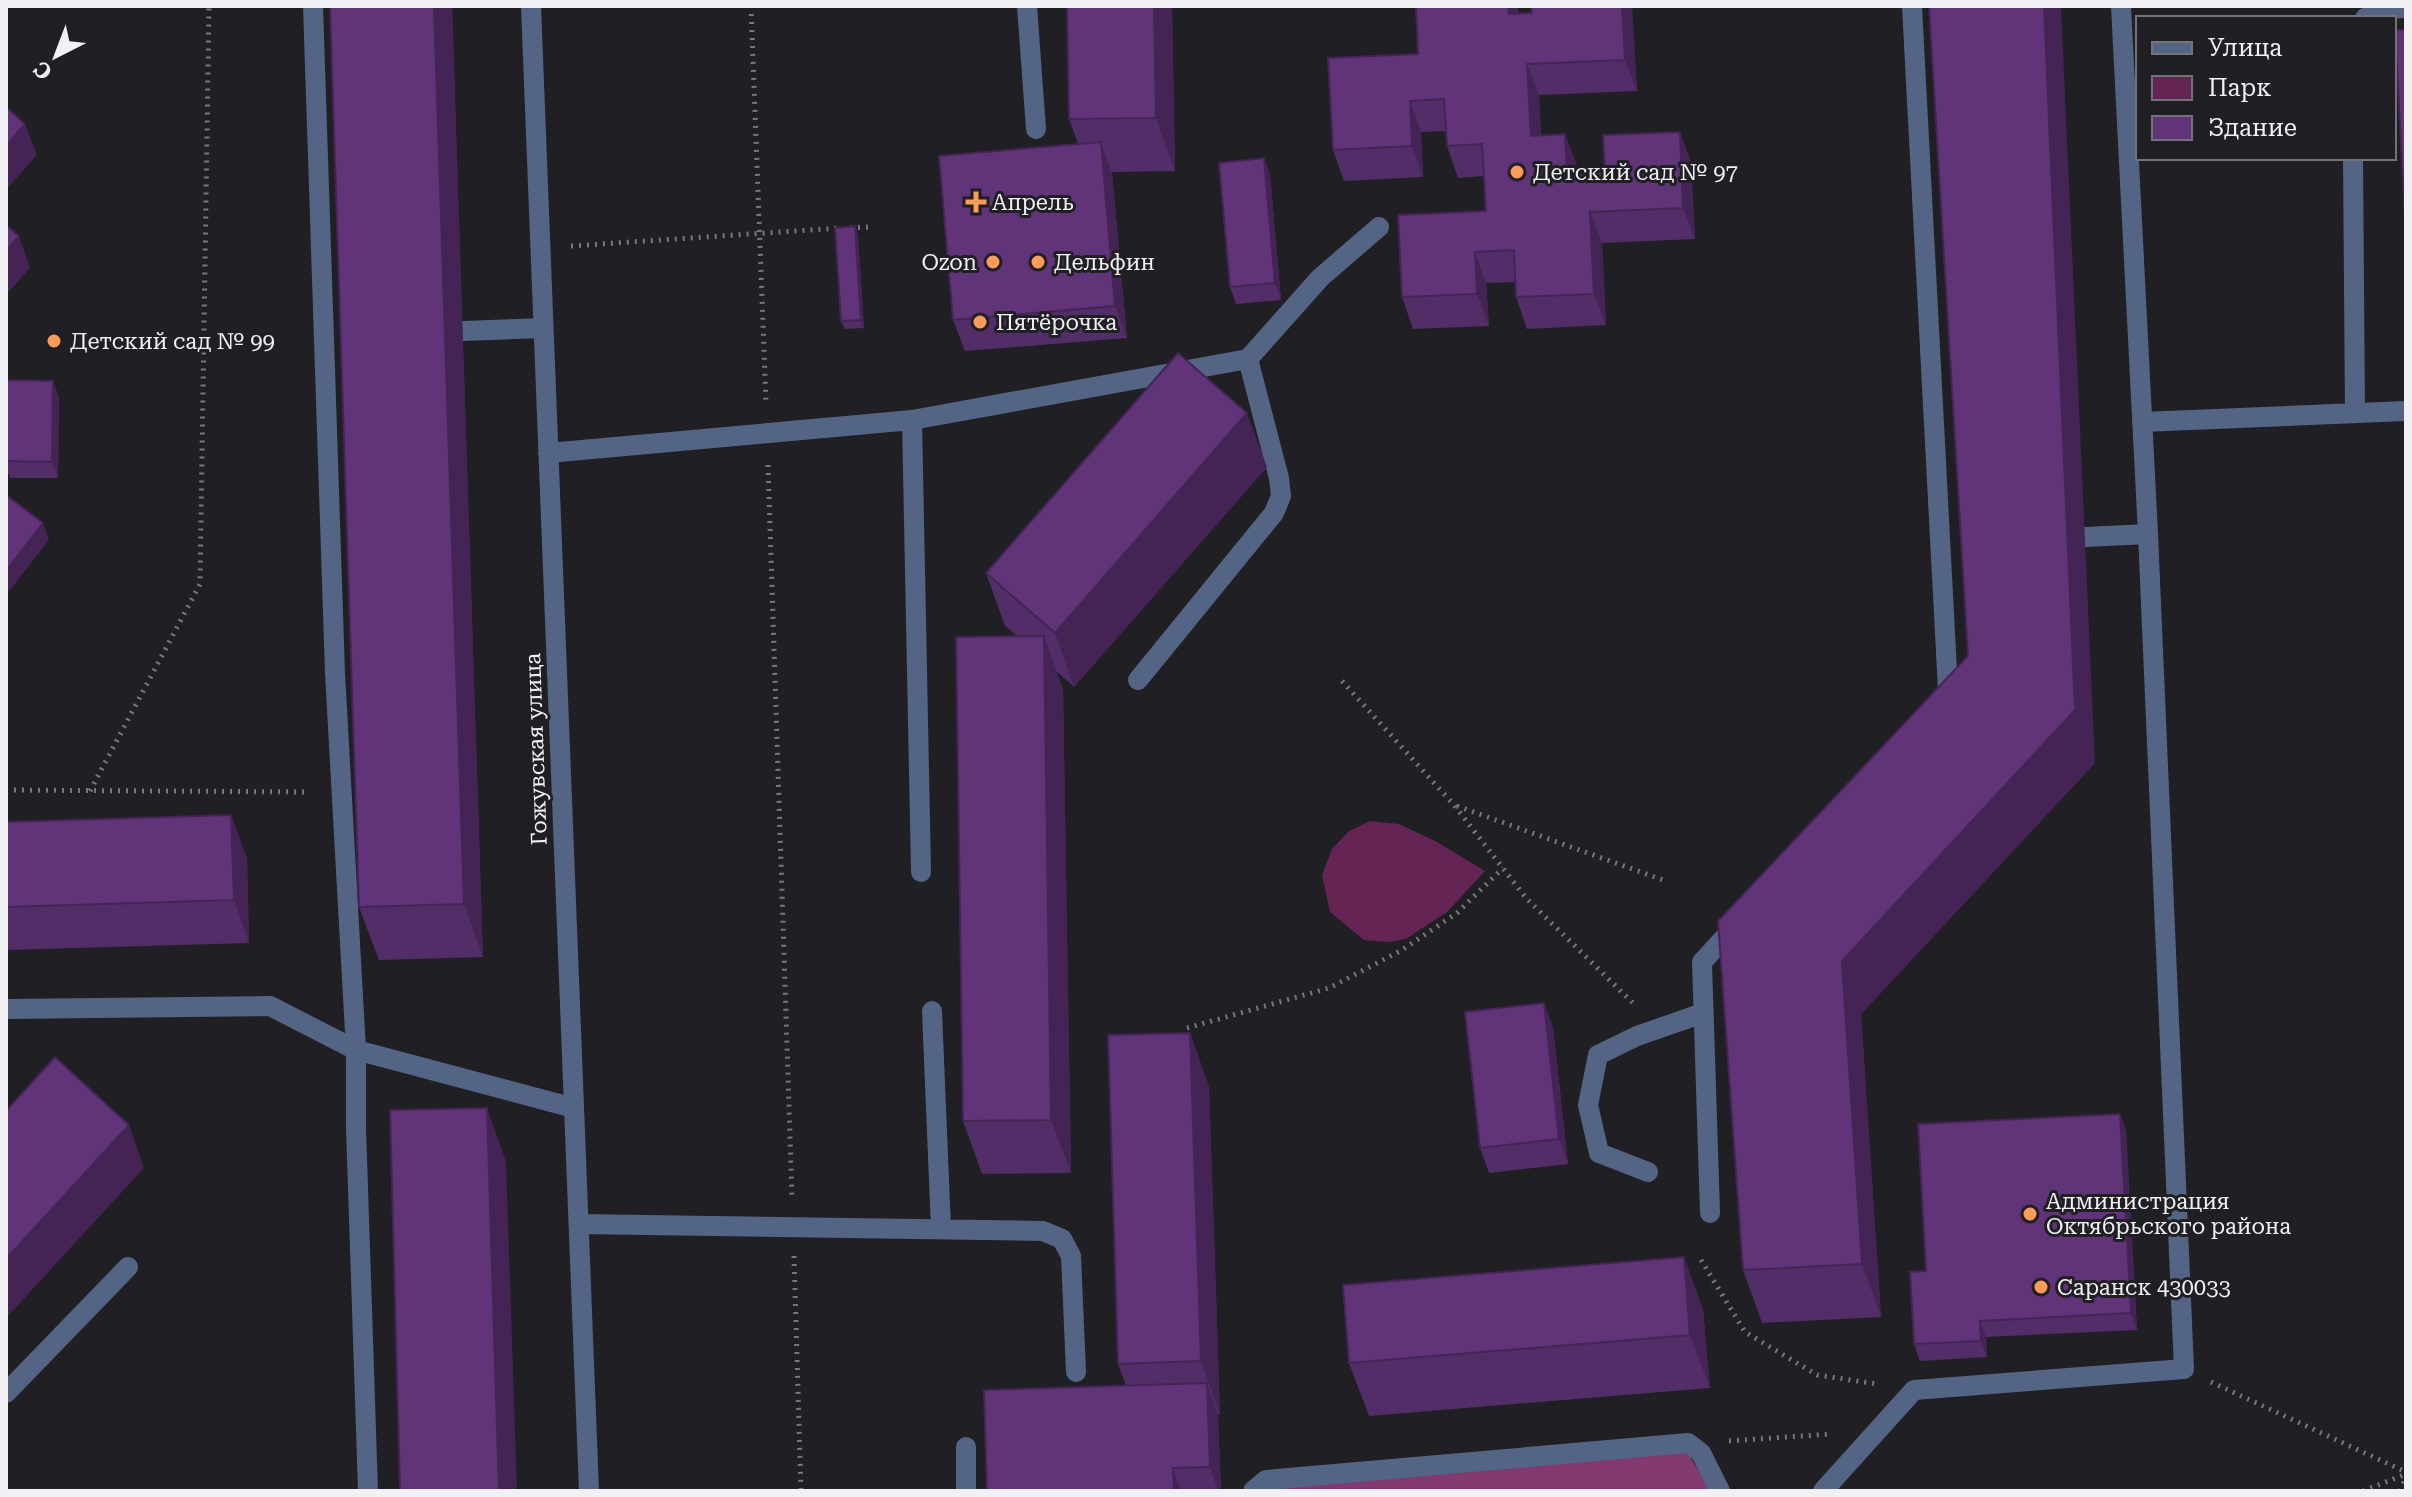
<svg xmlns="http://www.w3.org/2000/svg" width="2412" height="1497" font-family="'Roboto Serif',serif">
  <rect width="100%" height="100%" fill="#1f1f24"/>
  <path fill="#642555" d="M1370,821L1399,824L1437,842L1485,871L1447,912L1406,939L1390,942L1364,940L1330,912L1322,875L1332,849L1349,831Z"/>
  <path fill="#813970" d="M1687,1452L1712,1491H1270L1271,1489Z"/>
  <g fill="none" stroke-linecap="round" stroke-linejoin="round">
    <path stroke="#79787d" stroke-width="5" stroke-dasharray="2 6" stroke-linecap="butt" d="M751,6L766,403
      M850,228L869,227
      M571,246L840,228
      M768,465L792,1198
      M1342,681L1454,805L1526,898L1635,1005
      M6,790L310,792
      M90,791L200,584L209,6
      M1457,806L1663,880
      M1187,1028L1329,988L1402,950L1457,913L1503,868
      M794,1256L801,1491
      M1701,1260L1745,1332L1817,1375L1877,1384
      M2211,1382L2406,1472
      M1729,1441L1831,1434
      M2363,1491L2406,1474
      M2400,1491L2406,1477"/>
    <path stroke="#546484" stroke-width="20" d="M313,6L335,673L356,1050V1128L368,1491
      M531,6L589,1491
      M1027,6L1036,129
      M1912,6L1948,690L1938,701
      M2365,18L2384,9L2406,8
      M2353,158L2355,412
      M463,331L543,328
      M912,420L921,872
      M2142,422L2406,411
      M548,453L912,420L1248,359L1320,278L1379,227
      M2085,537L2148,534
      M1138,680L1274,513L1281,496L1279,478L1248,359
      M6,1009L270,1006L356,1050L574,1108
      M932,1011L941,1229
      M1648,1172L1599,1153L1588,1105L1598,1055L1637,1036L1703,1013
      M1710,1213L1702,962L1737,924
      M579,1224L1043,1231L1062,1239L1071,1256L1076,1372
      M6,1393L128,1267
      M966,1491V1447
      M1253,1491L1266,1480L1688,1443L1701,1453L1720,1491
      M1823,1491L1914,1390L2184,1369L2148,534L2121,6"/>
  </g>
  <path fill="#532d68" d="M330,6H452L483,957L379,960L359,907Z
    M1172,6L1175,171L1112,172L1127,338L965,351L953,320L1078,144L1069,119Z
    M1531,6H1632L1637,91L1539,95L1541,135L1565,134L1577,166V173L1605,172L1680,132L1691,163L1695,239L1602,243L1606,325L1527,329L1516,297L1515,282L1486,283L1489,326L1413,329L1402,297L1486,211L1484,176L1458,178L1447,146L1446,131L1421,132L1423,177L1344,181L1333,150L1518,13H1532Z
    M1264,158L1270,175L1281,300L1236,304L1230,287Z
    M855,226L858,235L864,328L845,329L841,321Z
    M6,380L53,381L59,398L58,478H10L6,467Z
    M1267,467L1074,687L1056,671L1063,689L1071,1173L982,1174L963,1121L1017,636L1005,626L986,573Z
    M1968,656L2095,763L1861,1014L1881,1317L1762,1323L1743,1270Z
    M6,822L247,858L249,943L6,950Z
    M1553,1027L1568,1164L1489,1173L1480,1148Z
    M1190,1033L1209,1087L1220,1415H1218L1221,1491H987L1126,1386L1118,1364Z
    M2120,1114L2126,1131L2137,1330L1986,1337L1987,1357L1920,1361L1914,1344L1926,1271Z
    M1684,1257L1703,1310L1710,1388L1369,1416L1349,1363Z"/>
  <path fill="#442455" d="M434,6H452L483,957L464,904Z
    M1154,6H1172L1175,171L1156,118Z
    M1508,6H1518L1520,45L1509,14Z
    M1622,6H1632L1637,91L1625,60Z
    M2044,6H2061L2095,763L1861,1014L1881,1317L1862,1264L1842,961L2075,710Z
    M1527,64L1539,95L1542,167L1531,136Z
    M1410,101L1421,132L1423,177L1412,146Z
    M25,124L37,155L6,190V146Z
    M1680,132L1691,163L1695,239L1683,208Z
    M1565,134L1577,166L1579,205L1567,173Z
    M1101,142L1112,173L1127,338L1115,306Z
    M1264,158L1270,175L1281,300L1275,283Z
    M1590,212L1602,243L1606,325L1594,294Z
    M855,226L858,235L864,328L861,320Z
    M19,236L30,268L6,295V251Z
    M1475,252L1486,283L1489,326L1477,294Z
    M53,381L59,398L58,478L52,462Z
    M1247,413L1267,467L1074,687L1055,633Z
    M43,523L49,540L6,595V571Z
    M1044,636L1063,689L1071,1173L1051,1120Z
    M231,815L247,858L249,943L234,900Z
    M1544,1003L1553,1027L1568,1164L1559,1139Z
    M1190,1033L1209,1087L1220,1415L1201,1361Z
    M487,1108L506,1161L517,1491H499Z
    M2120,1114L2126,1131L2137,1330L2131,1313Z
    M129,1125L144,1168L6,1318V1259Z
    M1684,1257L1703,1310L1710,1388L1690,1335Z
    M1980,1321L1986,1337L1987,1357L1981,1341Z
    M1207,1383L1218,1415L1221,1491H1218L1210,1467Z
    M1173,1468L1181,1491H1174Z"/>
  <path fill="#613479" stroke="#442455" stroke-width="2" d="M330,6H434L464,904L359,907Z
    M1067,6H1154L1156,118L1069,119Z
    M1416,6H1508L1509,14L1532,13L1531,6H1622L1625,60L1527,64L1531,136L1565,134L1567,173L1605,172L1603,135L1680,132L1683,208L1590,212L1594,294L1516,297L1514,250L1475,252L1477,294L1402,297L1398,215L1486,211L1482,144L1447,146L1444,99L1410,101L1412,146L1333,150L1328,58L1418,54Z
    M1929,6H2044L2075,710L1842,961L1862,1264L1743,1270L1718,921L1968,656Z
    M2395,30H2406V237Z
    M6,107L25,124L6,146Z
    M1101,142L1115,306L953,320L939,156Z
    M1264,158L1275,283L1230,287L1219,163Z
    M6,225L19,236L6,251Z
    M855,226L861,320L841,321L835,228Z
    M1178,353L1247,413L1055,633L986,573Z
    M6,380L53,381L52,462L6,461Z
    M6,495L43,523L6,571Z
    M1044,636L1051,1120L963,1121L956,637Z
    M231,815L234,900L6,907V822Z
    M1544,1003L1559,1139L1480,1148L1465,1012Z
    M1190,1033L1201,1361L1118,1364L1108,1035Z
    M55,1057L129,1125L6,1259V1111Z
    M487,1108L499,1491H400L390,1110Z
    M2120,1114L2131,1313L1980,1321L1981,1341L1914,1344L1910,1272L1926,1271L1918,1124Z
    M1684,1257L1690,1335L1349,1363L1343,1285Z
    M1207,1383L1210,1467L1173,1468L1174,1491H987L984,1390Z"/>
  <g fill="#ff9b5a" stroke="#1f1f24" stroke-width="3">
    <circle cx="1517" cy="172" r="8"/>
    <path d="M972 190h8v8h8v8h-8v8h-8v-8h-8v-8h8z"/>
    <circle cx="993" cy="262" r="8"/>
    <circle cx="1038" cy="262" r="8"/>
    <circle cx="980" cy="322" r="8"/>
    <circle cx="54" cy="341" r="8"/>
    <circle cx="2030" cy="1214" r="8"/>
    <circle cx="2041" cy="1287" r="8"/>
  </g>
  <g text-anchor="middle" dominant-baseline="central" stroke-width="6" stroke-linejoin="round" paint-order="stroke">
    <g font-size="22" fill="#f1f0f4" stroke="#1f1f24" text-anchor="start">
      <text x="1533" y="172">Детский сад № 97</text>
      <text x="992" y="202">Апрель</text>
      <text x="977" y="262" text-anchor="end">Ozon</text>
      <text x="1054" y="262">Дельфин</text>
      <text x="996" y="322">Пятёрочка</text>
      <text x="70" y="341">Детский сад № 99</text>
      <text x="2046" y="1201">Администрация<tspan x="2046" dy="25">Октябрьского района</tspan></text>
      <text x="2057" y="1287">Саранск 430033</text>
    </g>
    <g font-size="22" fill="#f1f0f4" stroke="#1f1f24">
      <text transform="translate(536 749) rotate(-92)">Гожувская улица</text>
    </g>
  </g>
  <rect width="2412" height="1497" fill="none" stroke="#f1f0f4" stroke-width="16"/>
  <rect x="2136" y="16" width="260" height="144" fill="#1f1f24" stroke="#737377" stroke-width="2"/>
  <rect x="2152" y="42" width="40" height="12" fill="#546484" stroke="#737377" stroke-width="2"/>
  <text x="2208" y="56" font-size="24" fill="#f1f0f4">Улица</text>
  <rect x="2152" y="76" width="40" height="24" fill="#642555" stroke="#737377" stroke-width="2"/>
  <text x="2208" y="96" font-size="24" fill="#f1f0f4">Парк</text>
  <rect x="2152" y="116" width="40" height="24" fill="#613479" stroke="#737377" stroke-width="2"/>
  <text x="2208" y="136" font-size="24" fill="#f1f0f4">Здание</text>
  <g transform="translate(56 56) rotate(222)" stroke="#1f1f24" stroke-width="6" paint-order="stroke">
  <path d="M0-6L14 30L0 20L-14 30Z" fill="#f1f0f4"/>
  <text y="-12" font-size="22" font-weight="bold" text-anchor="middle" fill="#f1f0f4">С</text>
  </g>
</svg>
